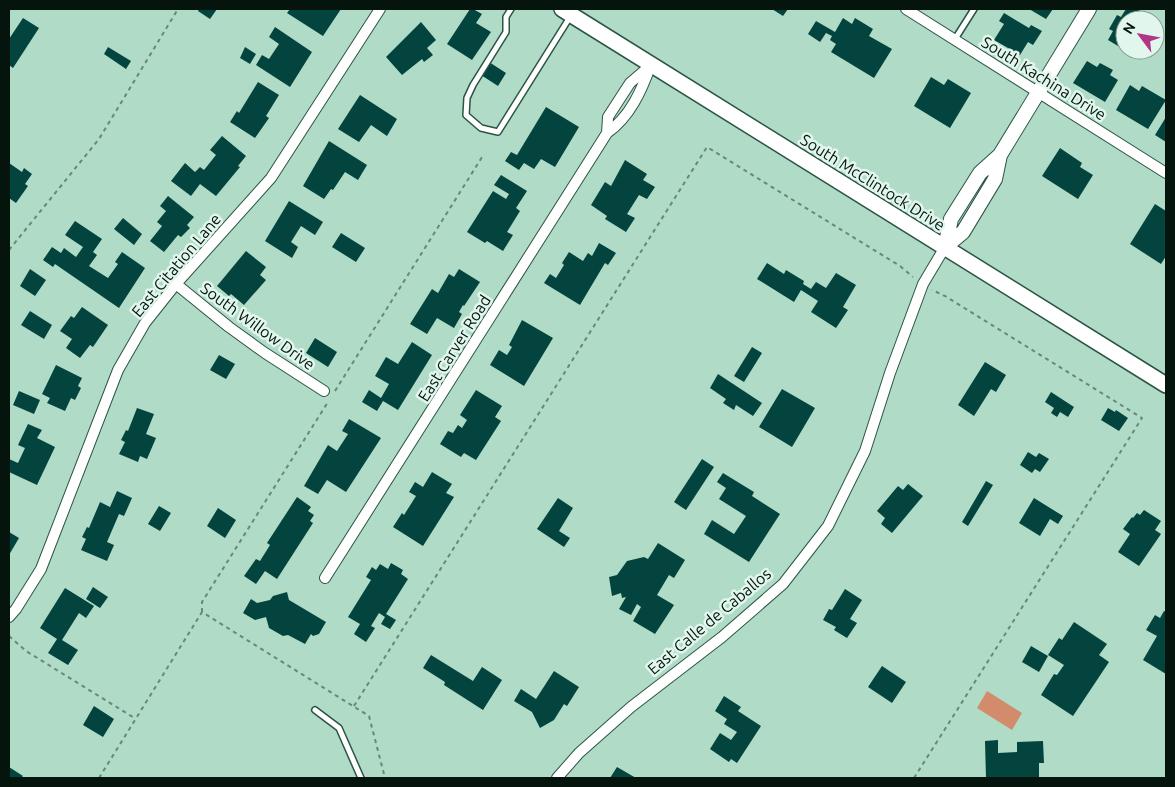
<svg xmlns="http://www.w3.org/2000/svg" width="1175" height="787" font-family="Ubuntu,sans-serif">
  <rect width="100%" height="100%" fill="#afdbc7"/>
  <path fill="#d28c6c" d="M987,691L1022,713L1012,730L977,708Z"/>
  <path fill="#04443e" d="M199,9H217L210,19L198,11Z
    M290,9H341L323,36L287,13Z
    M470,9H473L482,14L476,23L491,32L472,60L447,44Z
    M772,9H788L783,16Z
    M1029,9H1053L1046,19Z
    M1126,9H1137L1155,20H1125V50H1130L1128,52L1108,40L1113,31L1109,29L1117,15L1121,17Z
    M1004,13L1029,28L1031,25L1042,31L1033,45L1028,42L1020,55L994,40L1004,24L999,21Z
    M23,18L39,28L13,68L9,65V39Z
    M843,18L852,24L855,18L873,29L869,36L892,49L874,78L831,52L836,44L830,40L832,36L826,33L820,42L808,34L816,21L835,32Z
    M421,22L436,40L427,48L433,55L424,62L422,59L402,75L386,57Z
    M275,27L312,52L290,87L256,65L262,55L269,59L279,44L269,37Z
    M108,47L131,61L126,69L104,54Z
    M245,47L256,54L250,64L240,58Z
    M1087,61L1097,67L1100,63L1113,70L1110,75L1118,80L1105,102L1073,83Z
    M489,62L506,73L498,86L481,75Z
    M931,77L944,85L948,79L971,93L950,128L914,106Z
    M258,82L279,95L266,116L269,118L255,138L230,122L237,111L239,113Z
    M1130,85L1139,91L1142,86L1166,100L1148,129L1116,110Z
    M360,95L397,119L387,136L371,125L359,142L338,129Z
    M546,107L579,127L555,167L541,159L534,169L524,163L519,170L505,161L511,152L517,155Z
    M1166,117V142L1155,135Z
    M222,136L246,156L238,166L240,167L216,196L200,184L191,196L171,181L185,163L195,172L200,167L204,170L216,155L210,150Z
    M329,141L367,165L358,180L345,172L333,190L331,189L324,199L303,186Z
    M1060,148L1082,163L1080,167L1093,175L1078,199L1042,176Z
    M625,160L647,174L643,180L655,187L647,199L639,195L627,214L635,218L626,232L605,219L607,216L591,205L605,182L611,186Z
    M9,163L22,172L24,168L32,174L25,184L28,186L16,203L9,198Z
    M501,175L527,191L516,208L520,211L507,232L513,235L503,251L487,241L485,243L467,232L493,191L506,199L509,194L494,185Z
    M168,196L194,217L187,225L190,228L181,237L178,235L164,252L150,241L162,226L157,222L166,211L160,206Z
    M289,201L323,222L315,235L301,226L291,242L298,247L292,258L265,241Z
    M1155,204L1166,211L1165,218L1166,219V256L1161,264L1130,244Z
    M123,218L142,234L134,245L114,229Z
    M75,221L102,239L93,252L97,255L89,266L108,278L118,264L115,262L122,252L145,268L119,308L55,264L53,267L43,260L52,247L61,253L64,248L76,257L83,247L65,235Z
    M341,233L365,248L356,262L332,247Z
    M599,243L616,253L608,265L605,263L580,305L544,283L550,274L556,278L564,265L562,263L569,252L583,261L588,253L592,256Z
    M246,251L266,267L260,275L266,280L244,305L231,294L229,296L217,286Z
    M767,263L784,274L786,270L804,281L803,284L811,289L816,282L826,288L836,273L856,285L843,307L848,310L836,328L811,312L818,301L801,290L794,302L757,279Z
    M30,269L46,280L35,296L20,286Z
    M459,269L480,282L464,306L463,305L459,312L462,314L454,328L437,318L427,334L410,324L432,289L438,293L449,274L454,277Z
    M82,307L108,325L93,347L90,345L80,358L66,348L72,339L60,331L71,316L74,318Z
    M30,311L52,325L44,339L21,325Z
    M522,320L553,338L524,386L490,365L499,350L507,355L512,347L509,345Z
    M315,338L337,352L328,367L306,353Z
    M412,342L432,355L398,410L383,401L377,411L362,402L369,390L381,398L389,384L375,376L386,357L398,364Z
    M752,347L762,353L744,382L734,376Z
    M219,355L235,364L226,379L210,370Z
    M985,362L1006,375L996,392L991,389L974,416L958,405Z
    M56,365L82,378L78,386L81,388L75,400L71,398L65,411L47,403L50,398L42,394Z
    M718,374L762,403L753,416L736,405L734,410L723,403L726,399L710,388Z
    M782,389L815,408L792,447L759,427Z
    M476,390L502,406L495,417L501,421L476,460L464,453L461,457L440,444L448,431L453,433L458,425L462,428L467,420L460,415Z
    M19,391L40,400L34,414L13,405Z
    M1051,392L1074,407L1068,417L1060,412L1057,417L1051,413L1054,408L1045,402Z
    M137,408L154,414L146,434L156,438L147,459L140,456L138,462L119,454L125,442L121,440L126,430L128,431Z
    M1108,408L1115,412L1116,410L1128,418L1119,431L1101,420Z
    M349,419L381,438L346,492L327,480L318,494L304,486L328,445L337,451L348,434L342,431Z
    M28,424L42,430L37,438L55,447L37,485L9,472V459L18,463L25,448L18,445Z
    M1028,452L1036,457L1039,453L1049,459L1040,472L1035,469L1032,473L1020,465Z
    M702,459L714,467L686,510L674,502Z
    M432,472L452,484L446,493L454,497L423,546L393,527L402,513L404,515L416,496L409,492L415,482L423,487Z
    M723,473L754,492L752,496L780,514L749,562L704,534L712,520L734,534L746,516L719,499L726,488L717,482Z
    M986,481L993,485L968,526L962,522Z
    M908,484L923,496L892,533L881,524L885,518L877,511L898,486L903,490Z
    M117,491L132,498L124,516L119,514L107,542L114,545L107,561L81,550L86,539L82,537L87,527L89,528L100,502L110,507Z
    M297,497L311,507L308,511L314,515L310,521L313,523L277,579L265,571L256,584L244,576L256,559L260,561L270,545L267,543Z
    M558,498L573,508L559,531L570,538L564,547L537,529Z
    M1034,498L1063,516L1058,524L1050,519L1040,536L1019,523Z
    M159,506L171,513L160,531L148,524Z
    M218,508L236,520L225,538L207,526Z
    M1144,510L1161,521L1155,530L1161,534L1139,566L1118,552L1130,534L1123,529L1132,517L1133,518L1137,513L1140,515Z
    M9,532L19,538L9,555Z
    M658,543L685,560L674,578L669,575L657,595L674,605L655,634L633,621L641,607L637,604L631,615L619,609L626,597L622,598L621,593L612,596L609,577L617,575L627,561L644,557L648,559Z
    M391,563L403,570L401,574L408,579L386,614L396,620L390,629L381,624L385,617L379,613L371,626L375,628L366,642L354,634L360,624L348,617L371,580L366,577L372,567L376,570L380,564L388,569Z
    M93,587L108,597L100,608L86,599Z
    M65,588L94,606L86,618L79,613L62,640L78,650L68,665L48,653L57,639L40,628Z
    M845,589L862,600L850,619L857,623L847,638L834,630L836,627L823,620L829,609L832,610Z
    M287,592L289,600L326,622L319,634L313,636L311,634L305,644L288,635L283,636L269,628L266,617L255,620L243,613L251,599L257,603L270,600L273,596Z
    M1164,611L1166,612V674L1143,660L1157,636L1146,630L1155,615L1160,618Z
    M1074,622L1107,644L1099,655L1109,662L1073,716L1041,695L1054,674L1057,675L1064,665L1048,655L1059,638L1062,640Z
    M1031,646L1048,656L1039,672L1022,662Z
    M431,655L473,681L482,667L502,680L483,710L444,685L445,682L423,668Z
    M882,666L906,682L892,703L868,687Z
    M554,671L579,687L567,706L564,704L554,720L540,728L532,712L514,701L521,689L536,699Z
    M724,696L741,707L738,711L761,726L737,763L731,759L729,762L710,749L720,733L731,740L737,732L724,724L727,719L715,711Z
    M94,706L114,719L103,737L83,725Z
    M998,740V753L1017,752V742L1043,741L1044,763H1039V778H986L985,741Z
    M9,767L23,776L21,778H9Z
    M617,767L636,778H610Z"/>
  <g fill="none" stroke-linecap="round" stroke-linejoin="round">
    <g stroke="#2c5444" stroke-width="8">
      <path id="service" d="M511,9L506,17V32L473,85L467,98L466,115L481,128L498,132L570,17
        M955,39L974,9
        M315,710L339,728L361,778"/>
    </g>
    <g stroke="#2c5444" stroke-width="12">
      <path id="minor" d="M906,9L1166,173
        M607,133L608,117L630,83L651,65
        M176,284L229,327L265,353L324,391
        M325,578L607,133C630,117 642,90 651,64
        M9,617L16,609L41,569L118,370L145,323L176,284L271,178L380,9
        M557,778L579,753L631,707L722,637L783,584L828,526L865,451L890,373L923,284L945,247"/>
    </g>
    <g stroke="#2c5444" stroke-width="16">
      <path id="tertiary" d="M945,247L951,219L980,173L1000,155L1089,9
        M945,247L963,232L995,179L1000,155"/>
    </g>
    <g stroke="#2c5444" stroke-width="18">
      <path id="secondary" d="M562,9L1166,385"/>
    </g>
    <path stroke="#68887a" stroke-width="2" stroke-dasharray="4 4" stroke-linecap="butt" d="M9,250L99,139L178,9
      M335,391L484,154
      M202,612V602L328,402
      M9,636L26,651L136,719
      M354,706L707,147L900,266L913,277
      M99,778L202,612L369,716L385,778
      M914,778L1142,418L945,296L932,290"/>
    <use href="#service" stroke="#fff" stroke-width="5"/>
    <use href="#minor" stroke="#fff" stroke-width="10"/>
    <use href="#tertiary" stroke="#fff" stroke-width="14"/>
    <use href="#secondary" stroke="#fff" stroke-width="15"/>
  </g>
  <g text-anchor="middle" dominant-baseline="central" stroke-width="5" stroke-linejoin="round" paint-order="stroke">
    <g font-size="16" fill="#05150e" stroke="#e1f6ec">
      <text transform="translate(1044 78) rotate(32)">South Kachina Drive</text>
      <text transform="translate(873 182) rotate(32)">South McClintock Drive</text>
      <text transform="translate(176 265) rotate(-50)">East Citation Lane</text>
      <text transform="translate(258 326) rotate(36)">South Willow Drive</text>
      <text transform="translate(454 348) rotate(-58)">East Carver Road</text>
      <text transform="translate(709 621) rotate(-40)">East Calle de Caballos</text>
    </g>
  </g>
  <rect width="1175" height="787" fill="none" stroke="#05150e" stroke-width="20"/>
  <g transform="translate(1140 35) rotate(302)"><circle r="24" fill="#e1f6ec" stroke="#899c93"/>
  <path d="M0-4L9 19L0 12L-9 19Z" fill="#b23686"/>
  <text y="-8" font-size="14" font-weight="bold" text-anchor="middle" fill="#05150e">N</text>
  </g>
</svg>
